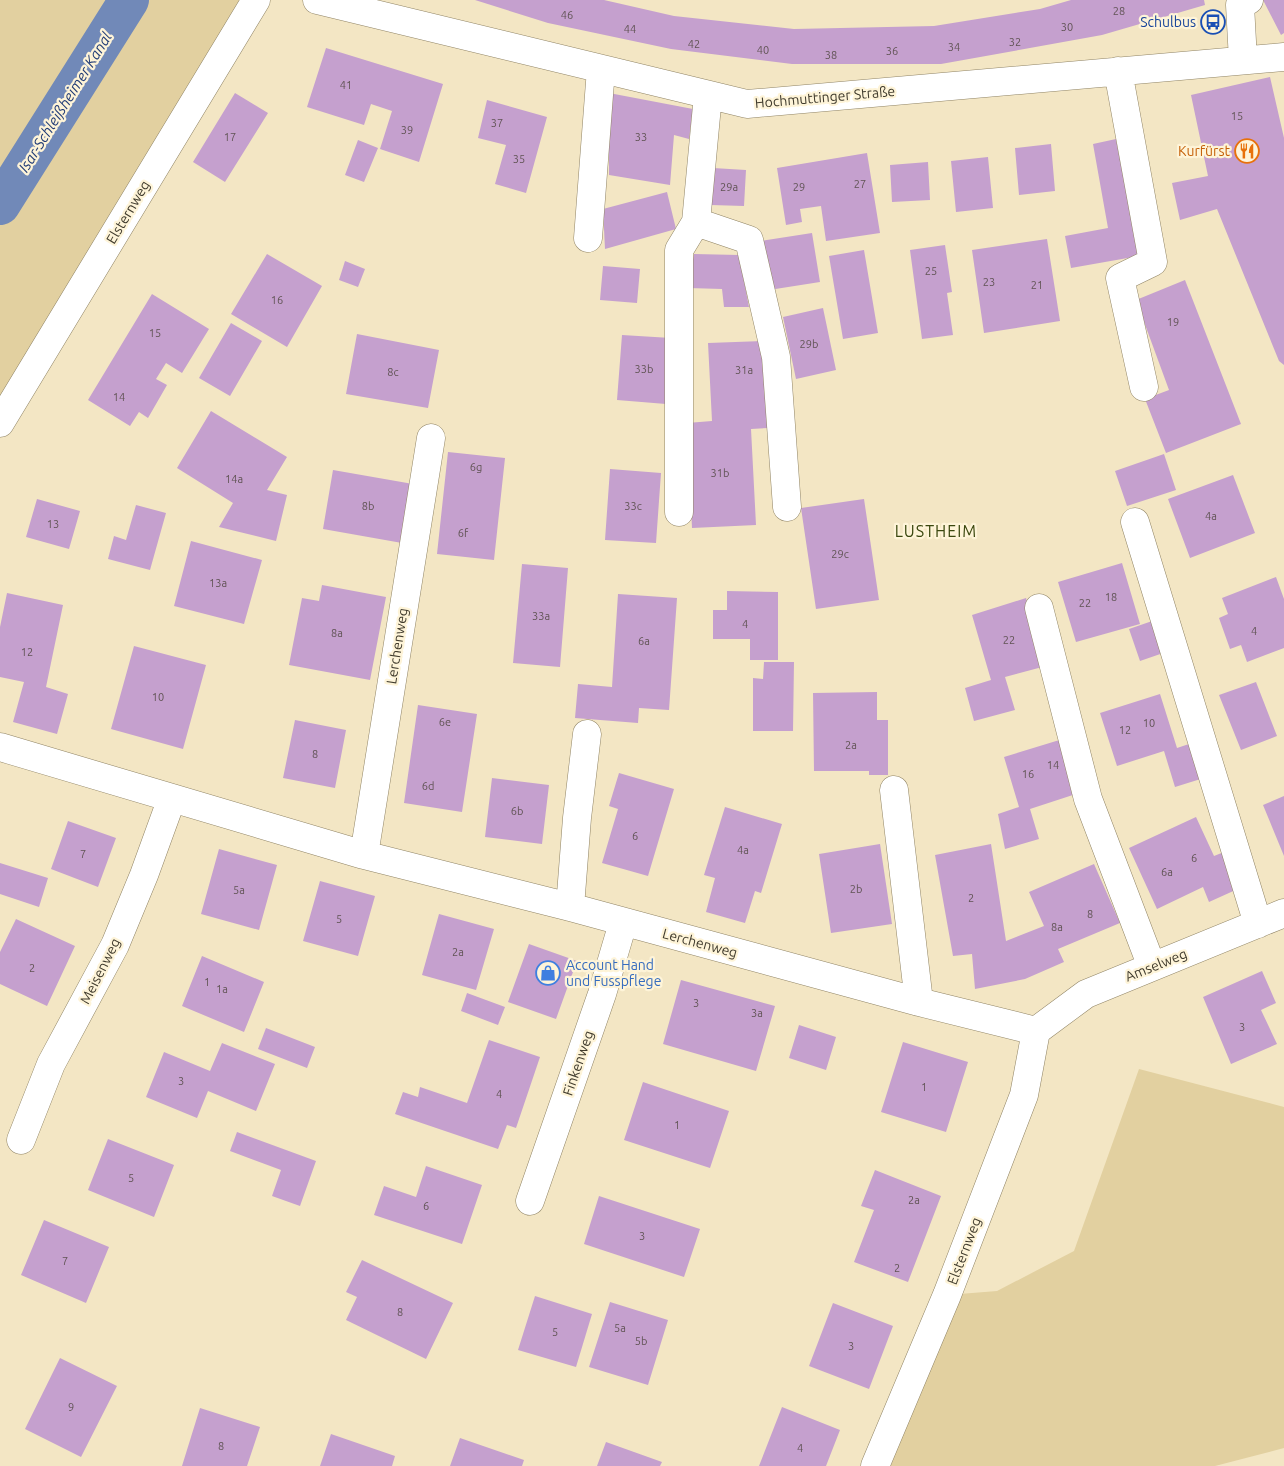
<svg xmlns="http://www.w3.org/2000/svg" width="1284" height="1466" font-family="Ubuntu,sans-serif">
  <rect width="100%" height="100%" fill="#f3e6c4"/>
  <path fill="#e2d0a0" d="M0,0H256L0,423Z
    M1139,1069L1284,1107V1448L1215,1466H875L947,1295L997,1291L1074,1251Z"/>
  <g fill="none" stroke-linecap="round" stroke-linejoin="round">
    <path stroke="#7189b8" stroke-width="40" d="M0,205L129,0"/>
  </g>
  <path fill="#c5a0ce" d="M475,0H604L674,16L794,29L934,26L1040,9L1071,0H1204L1205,5L1102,35L941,64H792L671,49L548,23Z
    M1263,0H1284V33L1281,35Z
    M326,48L443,84L419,162L380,149L392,111L371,104L364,125L307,107Z
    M1270,77L1284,138V365L1279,361L1217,209L1180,220L1172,183L1208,176L1191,95Z
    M235,93L268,113L225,182L193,162Z
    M609,93L693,109L689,139L674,135L670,185L609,175Z
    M487,100L547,117L526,193L495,184L506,145L478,138Z
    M1116,139L1139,256L1071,268L1065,236L1108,228L1093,144Z
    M358,140L378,148L364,182L345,175Z
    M1051,144L1055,191L1019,195L1015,148Z
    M867,153L880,233L826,241L821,206L800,209L802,222L786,225L777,168Z
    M988,157L993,208L956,212L951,161Z
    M928,162L930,200L892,202L890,165Z
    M713,168L746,170L744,206L711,205Z
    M667,192L676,229L605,249L603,209Z
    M812,233L820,282L769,290L761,241Z
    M1047,239L1060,321L984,333L972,250Z
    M945,245L952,292L947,293L953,335L922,339L910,250Z
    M864,250L878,333L843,339L829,256Z
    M267,254L322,286L287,347L231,314Z
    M694,254L739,255L749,307H724L722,289L688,288Z
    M345,261L365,269L358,287L339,280Z
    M603,266L640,269L637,303L600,300Z
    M1185,280L1241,424L1166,453L1145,399L1169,390L1136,300Z
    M152,294L209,329L182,373L166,363L156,379L167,385L148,418L139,412L130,426L88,400Z
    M823,308L836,370L796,379L783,317Z
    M231,323L262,341L230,396L199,378Z
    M357,334L439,350L428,408L346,394Z
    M622,335L671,338L666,404L617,400Z
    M763,341L768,428L751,429L756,525L692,528L687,423L712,421L708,343Z
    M211,411L287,457L267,490L287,495L276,541L219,527L233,503L177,468Z
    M448,452L505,458L494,560L437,554Z
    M1164,454L1176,490L1127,506L1115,471Z
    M610,469L661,473L656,543L605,540Z
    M333,470L413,484L402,543L323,529Z
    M1233,475L1255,533L1190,558L1168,499Z
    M37,499L80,511L69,549L26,537Z
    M864,499L879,600L816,609L801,508Z
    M136,505L166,513L150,570L108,559L114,536L126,540Z
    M191,541L262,560L244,624L174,606Z
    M1122,563L1140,624L1076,642L1058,582Z
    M522,564L568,568L560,667L513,663Z
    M1276,577L1284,599V648L1247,662L1241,645L1230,649L1219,618L1228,614L1222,598Z
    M322,585L386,597L370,680L289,665L302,598L319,601Z
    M727,591L778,592V660H750V639H713V610H727Z
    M7,593L63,605L46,687L68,694L57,734L13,722L24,682L0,677V627Z
    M618,594L677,598L669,710L639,708L638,723L575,718L578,684L612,687Z
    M1026,598L1046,666L1005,677L1015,710L974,721L965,688L991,680L972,615Z
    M1158,619L1169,651L1140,661L1129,629Z
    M134,646L206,665L183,749L111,729Z
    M764,662H794L793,731H753V678L763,679Z
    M1256,682L1277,736L1241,750L1219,695Z
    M877,692V720H888V775H869V771H814L813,693Z
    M1160,694L1177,748L1195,742L1207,777L1175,787L1164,751L1117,766L1100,713Z
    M418,705L477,714L462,812L404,803Z
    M295,720L346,730L335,788L283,778Z
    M1066,738L1082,792L1030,809L1039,839L1005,849L998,814L1019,807L1004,757Z
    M619,773L674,789L648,876L602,863L618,809L609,806Z
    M492,778L549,785L542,844L485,837Z
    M1284,796V856L1263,805Z
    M725,807L782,824L761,893L755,891L745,923L706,912L715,878L704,875Z
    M1196,817L1214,856L1224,852L1240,888L1209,902L1203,887L1157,909L1129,848Z
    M68,821L116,838L98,887L51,869Z
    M880,844L892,924L831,933L819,854Z
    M991,844L1006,941L1044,926L1029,892L1094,864L1120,923L1058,949L1064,962L1025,979L975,989L972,954L953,956L935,855Z
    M219,849L277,865L259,930L201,914Z
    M0,863L48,878L39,907L0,894Z
    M320,881L375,896L358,956L303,941Z
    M439,914L494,929L476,990L422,975Z
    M16,919L75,946L47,1006L0,984V952Z
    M529,944L577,961L556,1019L508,1002Z
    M202,956L264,982L244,1032L182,1006Z
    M1262,971L1276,1003L1261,1010L1277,1044L1231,1064L1203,997Z
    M681,980L775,1006L756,1071L663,1044Z
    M467,993L505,1007L498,1025L461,1011Z
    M799,1025L836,1037L826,1070L789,1058Z
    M266,1028L315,1047L307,1068L258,1049Z
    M489,1040L540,1057L516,1128L507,1125L498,1149L395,1114L403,1092L418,1097L420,1087L467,1103Z
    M903,1042L968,1062L946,1132L881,1112Z
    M222,1043L275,1064L256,1111L208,1091L197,1118L146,1097L164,1052L210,1071Z
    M643,1082L729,1111L710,1168L624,1140Z
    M237,1132L316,1161L300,1206L272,1196L281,1170L230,1151Z
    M108,1139L174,1165L154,1217L88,1190Z
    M426,1166L482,1185L462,1244L374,1215L384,1186L416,1197Z
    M875,1170L941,1196L908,1282L854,1262L874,1210L861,1206Z
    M599,1196L700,1229L684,1277L584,1244Z
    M44,1220L109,1247L86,1303L21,1275Z
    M362,1260L453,1303L426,1359L346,1320L357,1297L346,1292Z
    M535,1296L592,1314L576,1367L518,1350Z
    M610,1302L668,1320L648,1385L589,1367Z
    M833,1303L893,1326L869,1389L809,1366Z
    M60,1358L117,1386L81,1457L25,1429Z
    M782,1407L840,1430L826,1466H759Z
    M200,1408L260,1427L247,1466H182Z
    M331,1434L395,1456L392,1466H320Z
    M460,1438L524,1460L522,1466H450Z
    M606,1442L662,1462L660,1466H597Z"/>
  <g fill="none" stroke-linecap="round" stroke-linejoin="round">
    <g stroke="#908465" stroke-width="29">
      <path id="minor" d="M317,0L747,104L1284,57
        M1243,60L1240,5L1249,0
        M1118,71L1153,262L1120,278L1144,387
        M708,95L696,222L749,240L776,357L787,507
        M588,238L601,69
        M0,423L256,0
        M679,512V250L696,222
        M1135,522L1258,924
        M1039,608L1088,799L1152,967
        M0,747L364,855L570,907L919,1002L1036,1031
        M894,790L919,1002
        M364,855L431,438
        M570,907L577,818L587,734
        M1036,1031L1086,994L1284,913
        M21,1140L51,1064L115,945L144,875L172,798
        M530,1201L602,994L623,923
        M875,1466L947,1295L1024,1095L1036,1031"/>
    </g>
    <use href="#minor" stroke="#fff" stroke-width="28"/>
  </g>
  <defs>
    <g id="bus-ring" transform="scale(1.25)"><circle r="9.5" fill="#fef4d8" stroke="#1a4fb4" stroke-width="1.5"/><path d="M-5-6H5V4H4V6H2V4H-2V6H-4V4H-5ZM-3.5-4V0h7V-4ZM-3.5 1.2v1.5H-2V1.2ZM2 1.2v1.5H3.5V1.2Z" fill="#1a4fb4"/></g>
    <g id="restaurant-ring" transform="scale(1.25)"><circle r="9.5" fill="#fef4d8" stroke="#e8710a" stroke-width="1.5"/><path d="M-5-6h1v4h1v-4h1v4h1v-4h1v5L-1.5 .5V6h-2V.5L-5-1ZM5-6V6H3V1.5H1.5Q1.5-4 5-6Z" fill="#e8710a"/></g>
    <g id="shop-ring" transform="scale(1.25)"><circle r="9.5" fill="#fef4d8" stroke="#3f7fe0" stroke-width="1.5"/><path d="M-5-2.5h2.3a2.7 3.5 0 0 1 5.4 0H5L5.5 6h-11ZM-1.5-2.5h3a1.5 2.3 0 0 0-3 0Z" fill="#3f7fe0"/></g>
  </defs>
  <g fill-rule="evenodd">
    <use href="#bus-ring" x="1213" y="22"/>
    <use href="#restaurant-ring" x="1247" y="151"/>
    <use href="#shop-ring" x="548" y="973"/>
  </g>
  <g text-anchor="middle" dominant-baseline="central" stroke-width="4.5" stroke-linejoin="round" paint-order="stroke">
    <g font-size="11" fill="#615455">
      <text x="1119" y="11">28</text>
      <text x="567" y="15">46</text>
      <text x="1067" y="27">30</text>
      <text x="630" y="29">44</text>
      <text x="1015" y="42">32</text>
      <text x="694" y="44">42</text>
      <text x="954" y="47">34</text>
      <text x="763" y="50">40</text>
      <text x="892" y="51">36</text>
      <text x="831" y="55">38</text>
      <text x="346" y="85">41</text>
      <text x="1237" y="116">15</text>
      <text x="497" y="123">37</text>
      <text x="407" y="130">39</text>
      <text x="230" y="137">17</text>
      <text x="641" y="137">33</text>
      <text x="519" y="159">35</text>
      <text x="860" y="184">27</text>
      <text x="729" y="187">29a</text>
      <text x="799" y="187">29</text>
      <text x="931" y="271">25</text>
      <text x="989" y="282">23</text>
      <text x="1037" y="285">21</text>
      <text x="277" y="300">16</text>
      <text x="1173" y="322">19</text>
      <text x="155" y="333">15</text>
      <text x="809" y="344">29b</text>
      <text x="644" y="369">33b</text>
      <text x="744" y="370">31a</text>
      <text x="393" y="372">8c</text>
      <text x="119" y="397">14</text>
      <text x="476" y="467">6g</text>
      <text x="720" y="473">31b</text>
      <text x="234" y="479">14a</text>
      <text x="368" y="506">8b</text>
      <text x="633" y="506">33c</text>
      <text x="1211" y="516">4a</text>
      <text x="53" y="524">13</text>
      <text x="463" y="533">6f</text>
      <text x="840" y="554">29c</text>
      <text x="218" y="583">13a</text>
      <text x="1111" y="597">18</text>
      <text x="1085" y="603">22</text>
      <text x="541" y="616">33a</text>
      <text x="745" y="624">4</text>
      <text x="1254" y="631">4</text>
      <text x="337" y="633">8a</text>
      <text x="1009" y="640">22</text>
      <text x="644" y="641">6a</text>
      <text x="27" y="652">12</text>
      <text x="158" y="697">10</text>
      <text x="445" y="722">6e</text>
      <text x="1149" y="723">10</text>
      <text x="1125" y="730">12</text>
      <text x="851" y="745">2a</text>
      <text x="315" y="754">8</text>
      <text x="1053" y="765">14</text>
      <text x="1028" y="774">16</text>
      <text x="428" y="786">6d</text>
      <text x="517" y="811">6b</text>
      <text x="635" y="836">6</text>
      <text x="743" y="850">4a</text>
      <text x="83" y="854">7</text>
      <text x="1194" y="858">6</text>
      <text x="1167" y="872">6a</text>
      <text x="856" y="889">2b</text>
      <text x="239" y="890">5a</text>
      <text x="971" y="898">2</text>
      <text x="1090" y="914">8</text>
      <text x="339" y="919">5</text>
      <text x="1057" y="927">8a</text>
      <text x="458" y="952">2a</text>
      <text x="32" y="968">2</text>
      <text x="207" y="982">1</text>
      <text x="222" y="989">1a</text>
      <text x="696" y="1003">3</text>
      <text x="757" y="1013">3a</text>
      <text x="1242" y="1027">3</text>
      <text x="181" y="1081">3</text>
      <text x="924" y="1087">1</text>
      <text x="499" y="1094">4</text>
      <text x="677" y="1125">1</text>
      <text x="131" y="1178">5</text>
      <text x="914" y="1200">2a</text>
      <text x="426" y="1206">6</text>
      <text x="642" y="1236">3</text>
      <text x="65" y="1261">7</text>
      <text x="897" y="1268">2</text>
      <text x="400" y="1312">8</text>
      <text x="620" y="1328">5a</text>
      <text x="555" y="1332">5</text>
      <text x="641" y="1341">5b</text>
      <text x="851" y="1346">3</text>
      <text x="71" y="1407">9</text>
      <text x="221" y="1446">8</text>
      <text x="800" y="1448">4</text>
    </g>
    <g font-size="14" fill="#164399" stroke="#fef4d8" text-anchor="end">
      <text x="1196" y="22">Schulbus</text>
    </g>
    <g font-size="14" fill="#403b2d" stroke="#fef4d8">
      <text transform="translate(825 97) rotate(-5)">Hochmuttinger Straße</text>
      <text transform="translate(128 212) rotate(-59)">Elsternweg</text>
      <text transform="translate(397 646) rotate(-81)">Lerchenweg</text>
      <text transform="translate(700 943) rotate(15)">Lerchenweg</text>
      <text transform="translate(1156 965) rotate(-22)">Amselweg</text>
      <text transform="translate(100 971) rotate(-63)">Meisenweg</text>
      <text transform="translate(578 1063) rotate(-71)">Finkenweg</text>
      <text transform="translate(964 1251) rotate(-69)">Elsternweg</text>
    </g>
    <g font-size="14" fill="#c56008" stroke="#fef4d8" text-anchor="end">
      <text x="1230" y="151">Kurfürst</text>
    </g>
    <g font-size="14" fill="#366cbe" stroke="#fef4d8" text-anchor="start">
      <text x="566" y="965">Account Hand<tspan x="566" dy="16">und Fusspflege</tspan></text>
    </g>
    <g font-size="15" font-style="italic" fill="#203b76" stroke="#fef4d8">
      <text transform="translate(65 102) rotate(-58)">Isar-Schleißheimer Kanal</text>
    </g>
    <g font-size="16" letter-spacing="1" fill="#3a470e" stroke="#fef4d8">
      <text x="936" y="531">LUSTHEIM</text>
    </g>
  </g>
</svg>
